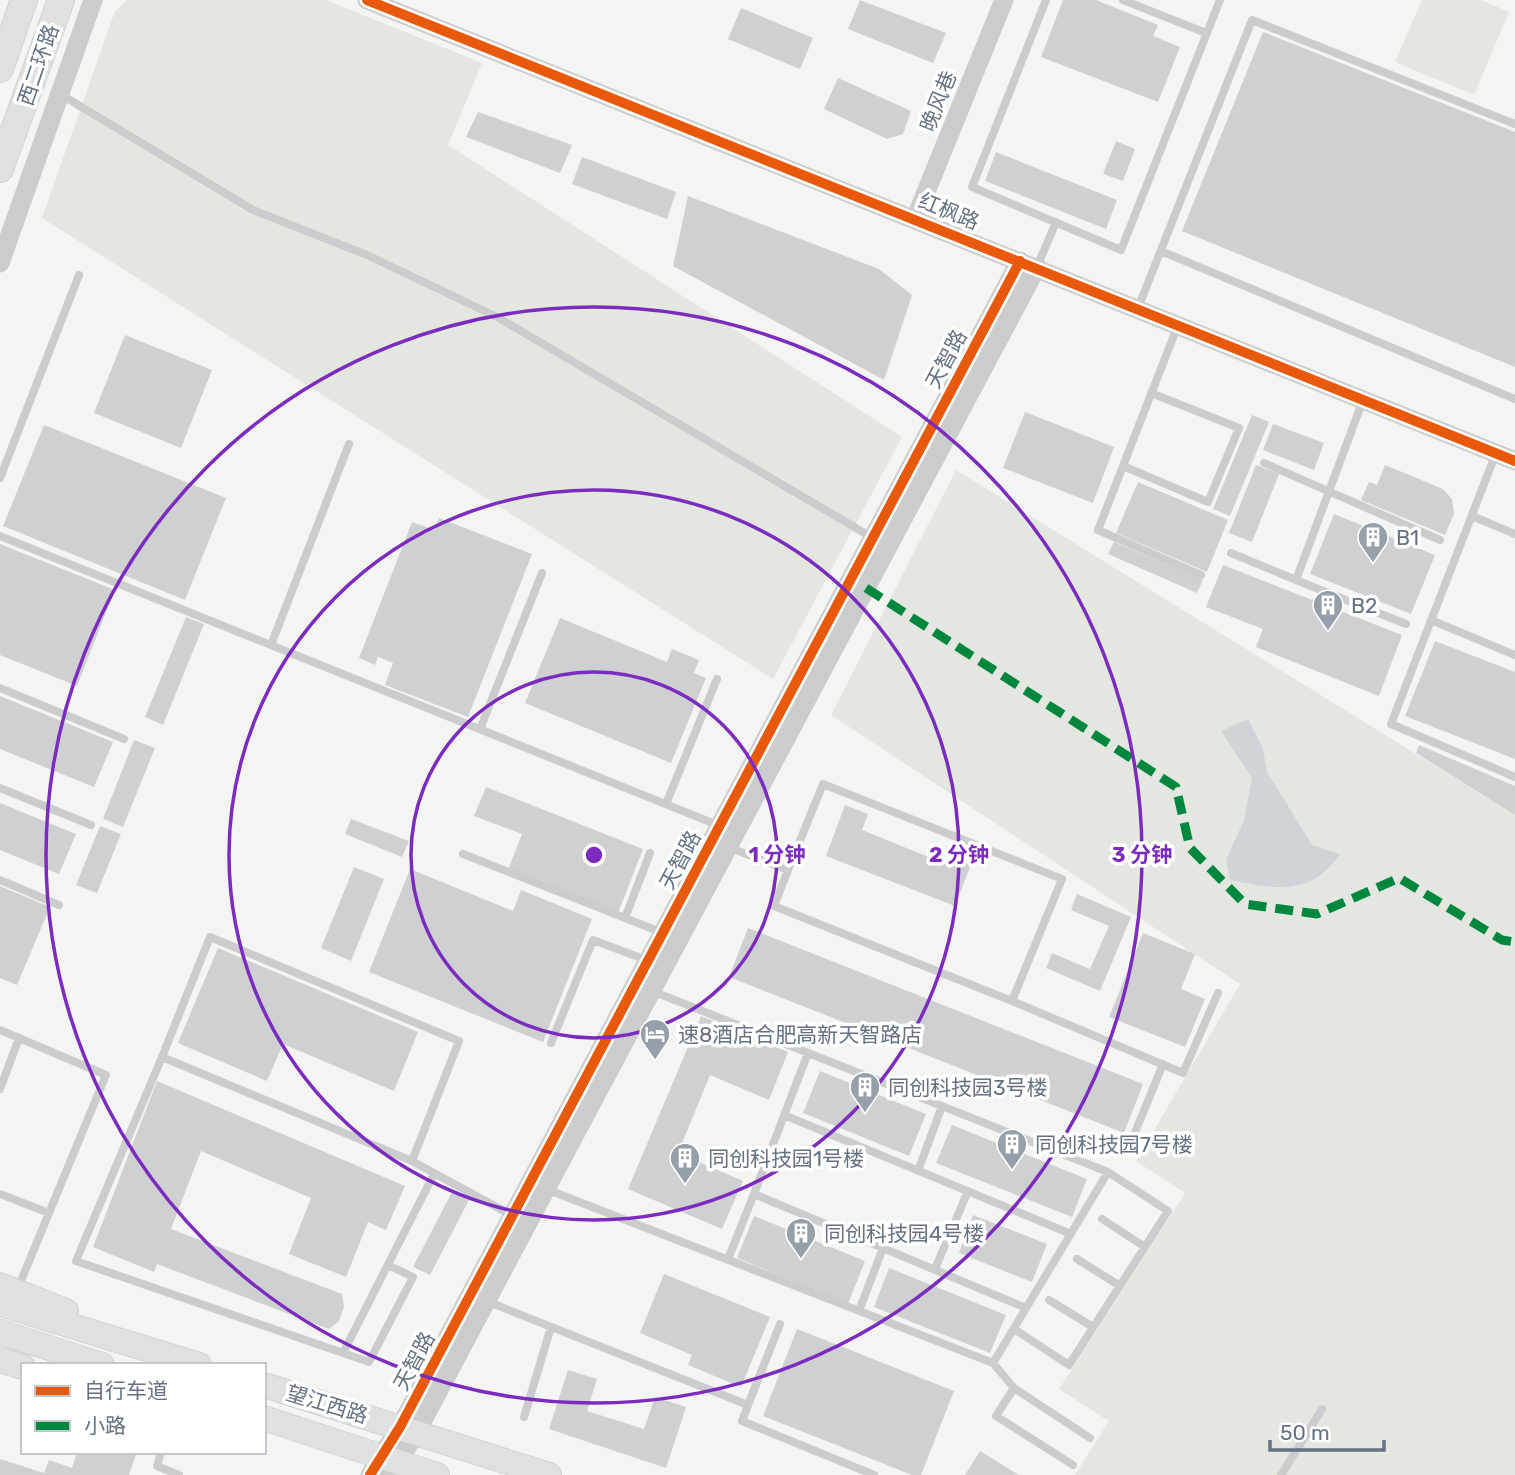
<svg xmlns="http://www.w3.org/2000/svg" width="1515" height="1475" font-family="Rubik,'Noto Sans SC',sans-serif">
  <rect width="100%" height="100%" fill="#f4f4f2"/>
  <path fill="#e3e7e0" d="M127,0H326L482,63L448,145L902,437L773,679L42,218L115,11Z
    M1422,0H1481L1509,12L1474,95L1395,62Z
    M956,470L1515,815V1475H1075L1109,1421L1059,1389L1185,1193L1136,1161L1240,984L831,715Z"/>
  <path fill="#ced4d8" d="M1248,719L1263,749L1267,772L1312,845L1340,854C1311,897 1274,889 1230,880L1226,860L1244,820L1252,778L1221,731Z"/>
  <path fill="#cfd0d1" d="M860,0L946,33L933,63L848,29Z
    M1063,0H1096L1158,25L1153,36L1180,47L1158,102L1041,57Z
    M741,8L813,38L800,69L728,39Z
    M1263,32L1515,132V367L1182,231Z
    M838,78L911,111L903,134L887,139L824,109Z
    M478,112L572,145L560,173L466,137Z
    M1116,141L1135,149L1123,181L1103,174Z
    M996,152L1117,200L1106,229L985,181Z
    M582,157L676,192L667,219L572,184Z
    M688,196L879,269L912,295L884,380L673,266Z
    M125,335L212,370L181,448L94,413Z
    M1025,412L1114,447L1093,503L1003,468Z
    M1252,415L1269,422L1230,516L1213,509Z
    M1273,424L1324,443L1314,470L1263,450Z
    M44,425L226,498L185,600L3,526Z
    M1256,465L1279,474L1252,542L1229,533Z
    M1385,465L1443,489L1452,499L1454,514L1445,535L1361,500L1369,482L1377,485Z
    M1138,482L1228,520L1207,572L1116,533Z
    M1334,514L1435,555L1411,614L1310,574Z
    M439,518L532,554L468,717L385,685L393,663L378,657L375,665L359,658L412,522L434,530Z
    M1114,542L1203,580L1197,593L1108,554Z
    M0,544L115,590L77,686L0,655Z
    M1223,565L1402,635L1379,696L1256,647L1263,629L1206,607Z
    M186,617L204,624L163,725L145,717Z
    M560,618L667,662L672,649L699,660L694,673L706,678L671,763L525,703Z
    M1435,641L1515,672V759L1405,716Z
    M0,696L113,742L94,787L0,749Z
    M134,740L155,748L123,827L103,819Z
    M1419,745L1515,786V815L1416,753Z
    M486,787L643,849L618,913L508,870L522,834L474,816Z
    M0,803L76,834L59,874L0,850Z
    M845,805L868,814L862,830L946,864L952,848L974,857L955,906L826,856Z
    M351,819L409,841L402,857L345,834Z
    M100,826L121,834L97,893L76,885Z
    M354,867L384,879L351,961L321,948Z
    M410,869L513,911L521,890L592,919L543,1042L369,972Z
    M0,886L50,907L17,985L0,978Z
    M1077,894L1131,917L1100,991L1046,968L1052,953L1090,969L1109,926L1071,910Z
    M748,928L1143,1084L1124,1133L729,977Z
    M1143,933L1195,954L1181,989L1205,999L1185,1047L1109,1017Z
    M218,948L418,1032L394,1091L283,1044L267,1081L178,1043Z
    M701,1016L788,1052L769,1100L710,1075L678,1153L743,1181L722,1229L628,1189Z
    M820,1071L926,1114L909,1156L803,1113Z
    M157,1081L405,1186L386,1230L368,1222L346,1277L289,1254L311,1198L201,1151L171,1229L342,1294L344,1307L339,1321L329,1329L157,1264L154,1272L93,1247Z
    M952,1125L1087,1179L1072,1217L936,1163Z
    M452,1192L469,1200L430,1275L413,1267Z
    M973,1215L1047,1244L1032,1282L959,1253Z
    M754,1216L865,1261L848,1304L737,1258Z
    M889,1268L1006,1315L990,1353L874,1307Z
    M664,1274L770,1317L741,1387L688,1365L692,1355L640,1333Z
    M797,1329L954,1391L921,1475H912L763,1416Z
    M568,1370L597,1379L587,1411L644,1429L655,1397L686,1407L666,1468L549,1429Z
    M980,1451L1019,1475H965Z
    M77,1452H137L129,1475H0V1459L44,1473L49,1460L72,1468Z"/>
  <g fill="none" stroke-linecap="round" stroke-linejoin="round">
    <g stroke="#d1d2d1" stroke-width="26">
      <path id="primary" d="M0,1285L66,1311
        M0,1304L199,1365
        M0,1332L102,1365
        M0,1360L23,1367
        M264,1385L549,1475
        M264,1418L437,1475"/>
    </g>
    <g stroke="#d0d1d1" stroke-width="28">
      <path id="trunk" d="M0,69L24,0
        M0,169L61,0"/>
    </g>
    <path stroke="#cbcccd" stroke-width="8" d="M1046,0L972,187L1121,250L1220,0
      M1123,0L1206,33
      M60,94L253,210L367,255L497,317L873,538
      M1161,251L1515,399
      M1037,267L1056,222
      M1138,308L1252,20L1515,124
      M1178,325L1098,530L1201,575
      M1363,400L1296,580L1406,624
      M1496,453L1391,724L1515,777
      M1264,463L1440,540
      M1123,466L1208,502L1239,428L1151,393
      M0,478L79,275
      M1472,516L1515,534
      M0,536L720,826
      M1231,553L1296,580
      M1431,620L1515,655
      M271,645L349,444
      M0,688L124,739
      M480,729L542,573
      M0,788L91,825
      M666,804L717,679
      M728,847L788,870L823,784L1062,879L1012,1001L774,906L788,870
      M463,854L663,933
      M0,880L59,905
      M625,918L650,853
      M1012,1001L1183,1073L1218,993
      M0,1030L106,1075L18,1288
      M551,1043L593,940L649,961
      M808,1053L754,1194L1026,1308
      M162,1057L210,937L459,1041L412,1161
      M0,1089L19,1038
      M784,1115L1071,1234
      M1134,1135L1163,1064
      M918,1171L942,1106
      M434,1174L343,1353L76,1261L162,1057L412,1161L513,1216
      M546,1189L993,1363L1108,1172L652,991
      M0,1194L49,1213
      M1102,1219L1145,1247
      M728,1259L754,1194
      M1077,1259L1120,1286
      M935,1269L968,1191
      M1049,1300L1093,1327
      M486,1301L748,1405L742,1421L874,1475
      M859,1311L883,1248
      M1014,1329L1069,1365L1168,1211L1108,1172
      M343,1353L369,1362L413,1277L388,1265
      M993,1363L1014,1388L996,1416L1073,1465
      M1014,1388L1090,1438
      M748,1405L780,1324
      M524,1417L551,1327
      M161,1452L157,1466L179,1475
      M1281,1475L1322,1409"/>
    <path stroke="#cbcccd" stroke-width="19" d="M367,0L1515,461
      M915,219L1004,0
      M0,263L93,0
      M370,1475L400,1427L1020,261
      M389,1475L416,1433L1037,267"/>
    <use href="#primary" stroke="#e0e0e0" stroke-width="24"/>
    <use href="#trunk" stroke="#e0e0e0" stroke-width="26"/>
    <path stroke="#00873e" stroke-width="9" stroke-dasharray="18 9" stroke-linecap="butt" d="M866,588L1176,787L1190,848L1245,904L1317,914L1399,878L1502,940L1515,942"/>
    <g stroke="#fff" stroke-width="15">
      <path id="cycleway" d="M367,0L1515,461
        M370,1475L400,1427L1020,261"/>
    </g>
    <use href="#cycleway" stroke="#e8590c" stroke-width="10"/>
  </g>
  <g fill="none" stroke="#7b2cbf" stroke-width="3.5">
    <circle cx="594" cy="855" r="183"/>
    <circle cx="594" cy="855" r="365"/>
    <circle cx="594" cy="855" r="548"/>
  </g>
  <defs>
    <g id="building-pin" transform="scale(1.575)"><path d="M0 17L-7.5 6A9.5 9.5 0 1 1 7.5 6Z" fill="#96a0aa" stroke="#fff"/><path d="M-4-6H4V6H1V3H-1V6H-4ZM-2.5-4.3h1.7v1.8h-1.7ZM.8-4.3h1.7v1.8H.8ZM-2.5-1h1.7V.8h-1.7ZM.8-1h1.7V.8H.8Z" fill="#fff"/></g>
    <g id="hotel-pin" transform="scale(1.575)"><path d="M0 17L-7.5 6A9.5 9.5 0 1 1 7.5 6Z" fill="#96a0aa" stroke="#fff"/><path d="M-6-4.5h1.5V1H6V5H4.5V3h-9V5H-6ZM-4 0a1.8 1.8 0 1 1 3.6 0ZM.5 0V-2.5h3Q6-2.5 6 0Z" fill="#fff"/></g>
  </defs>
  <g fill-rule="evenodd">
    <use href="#building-pin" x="1373" y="537"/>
    <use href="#building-pin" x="1328" y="605"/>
    <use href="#hotel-pin" x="655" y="1034"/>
    <use href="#building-pin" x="865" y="1087"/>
    <use href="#building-pin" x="1012" y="1144"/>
    <use href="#building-pin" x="685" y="1158"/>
    <use href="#building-pin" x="801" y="1233"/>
  </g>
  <g text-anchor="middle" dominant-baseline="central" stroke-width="7" stroke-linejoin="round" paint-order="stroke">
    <g font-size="21" fill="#647283" stroke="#fff">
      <text transform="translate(38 65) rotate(-71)">西二环路</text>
      <text transform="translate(938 101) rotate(-68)">晚风巷</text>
      <text transform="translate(949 211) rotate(22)">红枫路</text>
      <text transform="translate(946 359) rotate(-62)">天智路</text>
      <text transform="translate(680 860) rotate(-62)">天智路</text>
      <text transform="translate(414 1361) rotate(-62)">天智路</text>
      <text transform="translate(327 1404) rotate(17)">望江西路</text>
    </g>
    <g font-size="21" fill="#647283" stroke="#fff" text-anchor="start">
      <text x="1396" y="537">B1</text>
      <text x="1351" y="605">B2</text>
      <text x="678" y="1034">速8酒店合肥高新天智路店</text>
      <text x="888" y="1087">同创科技园3号楼</text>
      <text x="1035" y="1144">同创科技园7号楼</text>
      <text x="708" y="1158">同创科技园1号楼</text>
      <text x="824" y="1233">同创科技园4号楼</text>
    </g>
  </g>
  <circle cx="594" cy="855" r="10" fill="#7b2cbf" stroke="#fff" stroke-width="3.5"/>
  <g font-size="21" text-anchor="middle" font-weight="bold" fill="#7b2cbf" stroke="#fff" stroke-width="7" stroke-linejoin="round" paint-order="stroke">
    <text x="777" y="862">1 分钟</text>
    <text x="959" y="862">2 分钟</text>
    <text x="1142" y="862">3 分钟</text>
  </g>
  <rect x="21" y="1363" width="245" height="91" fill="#ffffff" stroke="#c1c7cd" stroke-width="2"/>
  <rect x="35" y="1386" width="35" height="10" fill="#e8590c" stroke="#c1c7cd" stroke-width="2"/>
  <text x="84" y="1398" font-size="21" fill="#647283">自行车道</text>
  <rect x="35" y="1421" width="35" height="10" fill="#00873e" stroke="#c1c7cd" stroke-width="2"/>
  <text x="84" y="1433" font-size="21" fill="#647283">小路</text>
  <path d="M1270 1440v10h114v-10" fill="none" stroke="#647283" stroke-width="3.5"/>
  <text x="1280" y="1440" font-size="21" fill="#647283" stroke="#ffffff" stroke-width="5" paint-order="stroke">50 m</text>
</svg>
